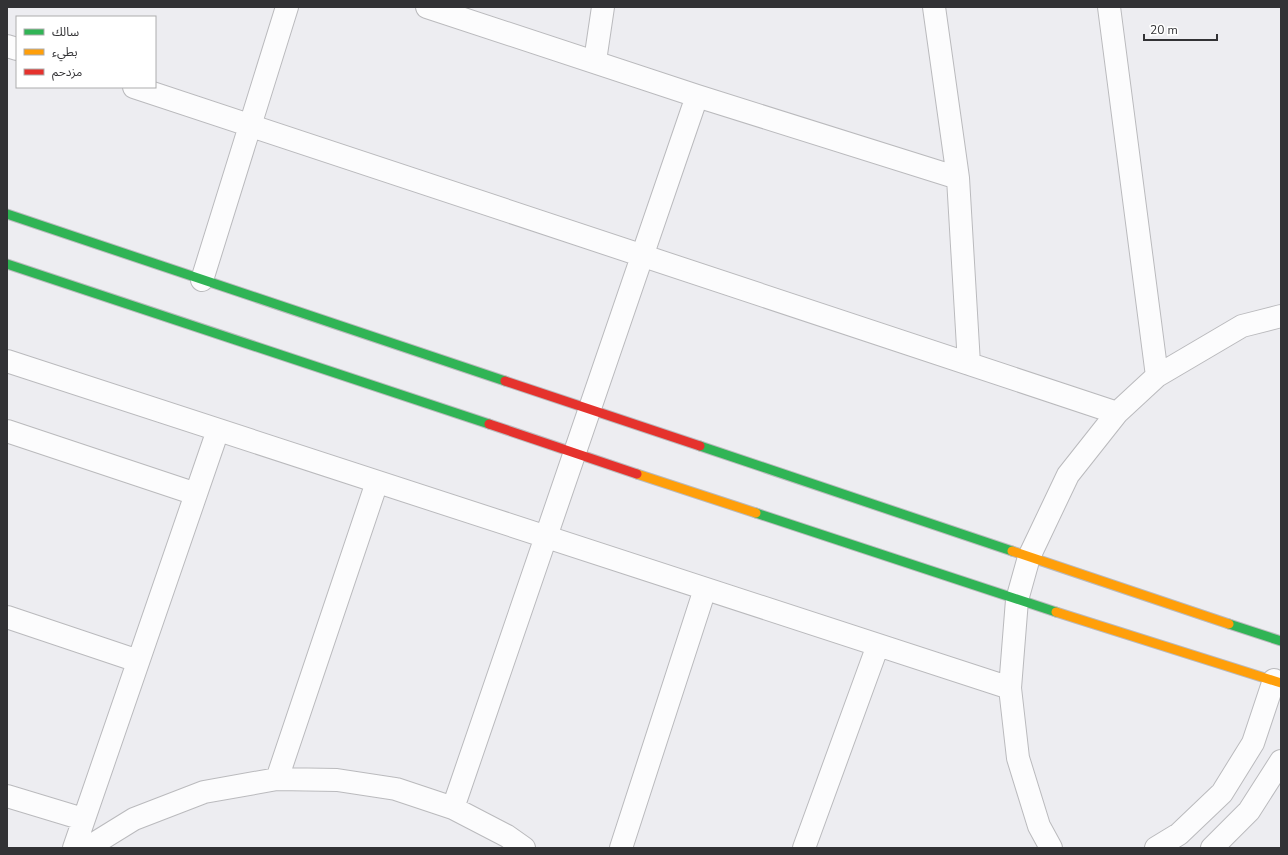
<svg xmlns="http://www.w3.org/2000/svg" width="1288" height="855" font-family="'Nunito Sans','Noto Sans Arabic',sans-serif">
  <rect width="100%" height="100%" fill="#ededf1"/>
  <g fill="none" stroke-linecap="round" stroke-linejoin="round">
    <g stroke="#bababd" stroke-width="24">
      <path id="street" d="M427,7L697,96L958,178
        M934,7L958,178L969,364
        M1109,7L1157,376
        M7,46L17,49
        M595,61L603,7
        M134,87L1117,413
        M202,280L287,7
        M7,361L1010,688
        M7,431L196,494
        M7,617L138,661
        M277,779L377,482
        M7,796L83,819
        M453,808L697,96
        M74,848L218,430
        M87,848L134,819L204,792L277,779L337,780L396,789L453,808L507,836L524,848
        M621,848L705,589
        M804,848L878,645
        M1051,848L1039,826L1018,758L1010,688L1017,600L1029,557L1068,475L1117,413L1157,376L1242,326L1281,316
        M1156,848L1179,834L1222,793L1253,743L1274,680
        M1212,848L1249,811L1281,761"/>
    </g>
    <g stroke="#bababd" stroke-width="11">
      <path id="fast" d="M7,214L505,381
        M7,264L489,424
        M700,446L1012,551
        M756,513L1056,612
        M1229,624L1281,641"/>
    </g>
    <g stroke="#bababd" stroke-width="11">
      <path id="slow" d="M637,474L756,513
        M1012,551L1229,624
        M1056,612L1281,683"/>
    </g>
    <g stroke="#bababd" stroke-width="11">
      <path id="jam" d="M505,381L700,446
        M489,424L637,474"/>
    </g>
    <use href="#street" stroke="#fcfcfd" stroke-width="22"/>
    <use href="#fast" stroke="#30b455" stroke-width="9"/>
    <use href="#slow" stroke="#ff9f0a" stroke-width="9"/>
    <use href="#jam" stroke="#e5322d" stroke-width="9"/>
  </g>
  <rect width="1288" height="855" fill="none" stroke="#323235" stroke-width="16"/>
  <rect x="16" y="16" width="140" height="72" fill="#ffffff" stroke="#adadae"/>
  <rect x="24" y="29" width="20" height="6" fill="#30b455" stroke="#adadae"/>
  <text x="52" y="36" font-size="12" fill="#323235">سالك</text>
  <rect x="24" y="49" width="20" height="6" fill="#ff9f0a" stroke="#adadae"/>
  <text x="52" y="56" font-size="12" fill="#323235">بطيء</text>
  <rect x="24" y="69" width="20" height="6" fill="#e5322d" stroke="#adadae"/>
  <text x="52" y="76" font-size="12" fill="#323235">مزدحم</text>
  <path d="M1144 34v6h73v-6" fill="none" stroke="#323235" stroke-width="2"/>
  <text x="1150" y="34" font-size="12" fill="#323235" stroke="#ffffff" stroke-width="3" paint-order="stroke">20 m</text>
</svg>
